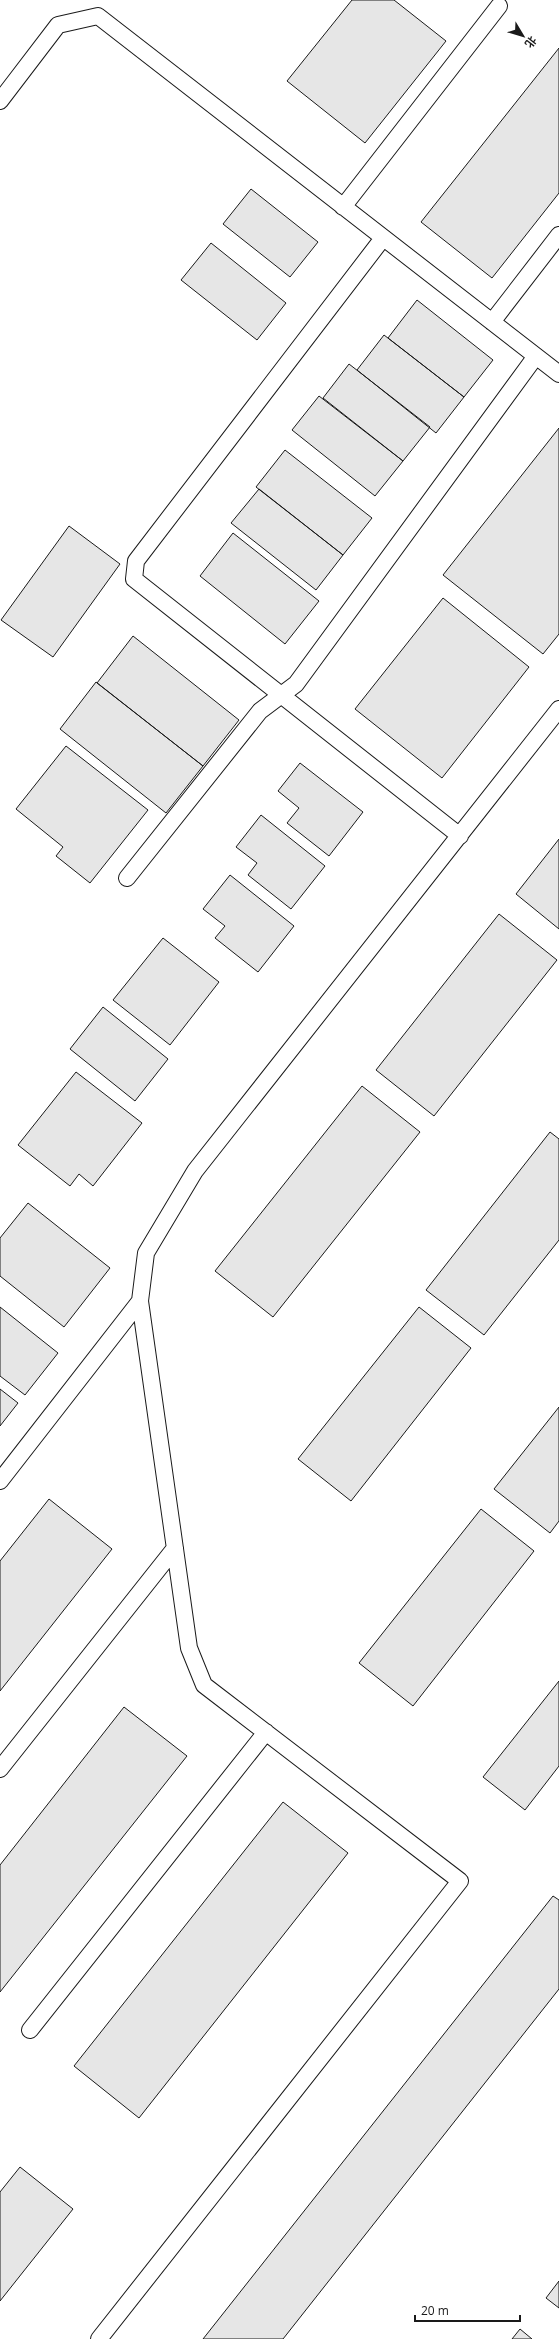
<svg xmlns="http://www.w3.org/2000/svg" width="559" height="2339" font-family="'Open Sans','Noto Sans SC',sans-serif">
  <rect width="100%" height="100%" fill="#fff"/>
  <path fill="#e6e6e6" stroke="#1a1a1a" d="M352,0H394L446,41L365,143L287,81Z
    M559,48V193L492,278L421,222Z
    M251,189L318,242L290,277L223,224Z
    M211,243L286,303L257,340L181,280Z
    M417,300L493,360L464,397L388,338Z
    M384,335L464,397L436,433L357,370Z
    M349,364L430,427L403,461L323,398Z
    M319,396L403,461L375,496L292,430Z
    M559,428V634L543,654L443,575Z
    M285,450L372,518L343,555L256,487Z
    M259,489L343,555L316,590L231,523Z
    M69,526L120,564L53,657L1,620Z
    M233,533L319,601L285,644L200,576Z
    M443,598L529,667L442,778L355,709Z
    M133,636L239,720L203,766L97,683Z
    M96,682L203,766L166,813L60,729Z
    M66,746L148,810L90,883L56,856L63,847L16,809Z
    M300,763L363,812L329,856L287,823L299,808L278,791Z
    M261,815L325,866L291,909L248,875L257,863L236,847Z
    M559,839V929L516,894Z
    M230,875L294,926L258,972L215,938L225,926L203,909Z
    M499,914L557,960L434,1116L376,1070Z
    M163,938L219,982L170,1045L113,1000Z
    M103,1007L168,1059L135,1101L70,1049Z
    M76,1072L142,1123L93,1186L79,1174L70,1186L18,1145Z
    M362,1086L420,1132L273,1317L215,1271Z
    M550,1132L559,1139V1240L484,1335L426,1290Z
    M28,1203L110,1268L64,1327L0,1276V1238Z
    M0,1307L58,1353L25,1395L0,1376Z
    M419,1307L471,1348L351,1501L298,1459Z
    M0,1389L18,1403L0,1426Z
    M559,1407V1521L550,1533L494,1489Z
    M49,1499L112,1549L0,1691V1561Z
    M481,1509L534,1551L413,1706L359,1663Z
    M559,1681V1766L525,1810L483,1777Z
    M124,1707L187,1756L0,1992V1865Z
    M283,1802L348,1853L139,2118L74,2066Z
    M553,1896L559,1900V1989L283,2339H203Z
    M20,2167L73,2209L0,2301V2192Z
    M559,2281V2308L546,2298Z
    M520,2329L532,2339H512Z"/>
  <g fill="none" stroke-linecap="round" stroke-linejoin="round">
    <g stroke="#1a1a1a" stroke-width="18">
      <path id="lane" d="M0,101L58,25L98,16L559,374
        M343,207L499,6
        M383,238L136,561L134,579L460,836
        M492,322L559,235
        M127,878L260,711L296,684L536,356
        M0,1481L140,1301
        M0,1769L175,1548
        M30,2030L266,1732
        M99,2339L460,1881L204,1685L189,1648L140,1301L146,1253L195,1171L559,709"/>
    </g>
    <use href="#lane" stroke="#fff" stroke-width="16"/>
  </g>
  <g transform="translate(523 36) rotate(128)" stroke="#ffffff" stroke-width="3" paint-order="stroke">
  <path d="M0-3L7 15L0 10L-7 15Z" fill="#1a1a1a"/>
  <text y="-6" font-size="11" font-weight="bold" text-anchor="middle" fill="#1a1a1a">北</text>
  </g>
  <path d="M415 2315v6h105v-6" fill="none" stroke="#1a1a1a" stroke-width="2"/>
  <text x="421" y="2315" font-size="12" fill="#1a1a1a" stroke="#ffffff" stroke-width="3" paint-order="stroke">20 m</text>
</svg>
